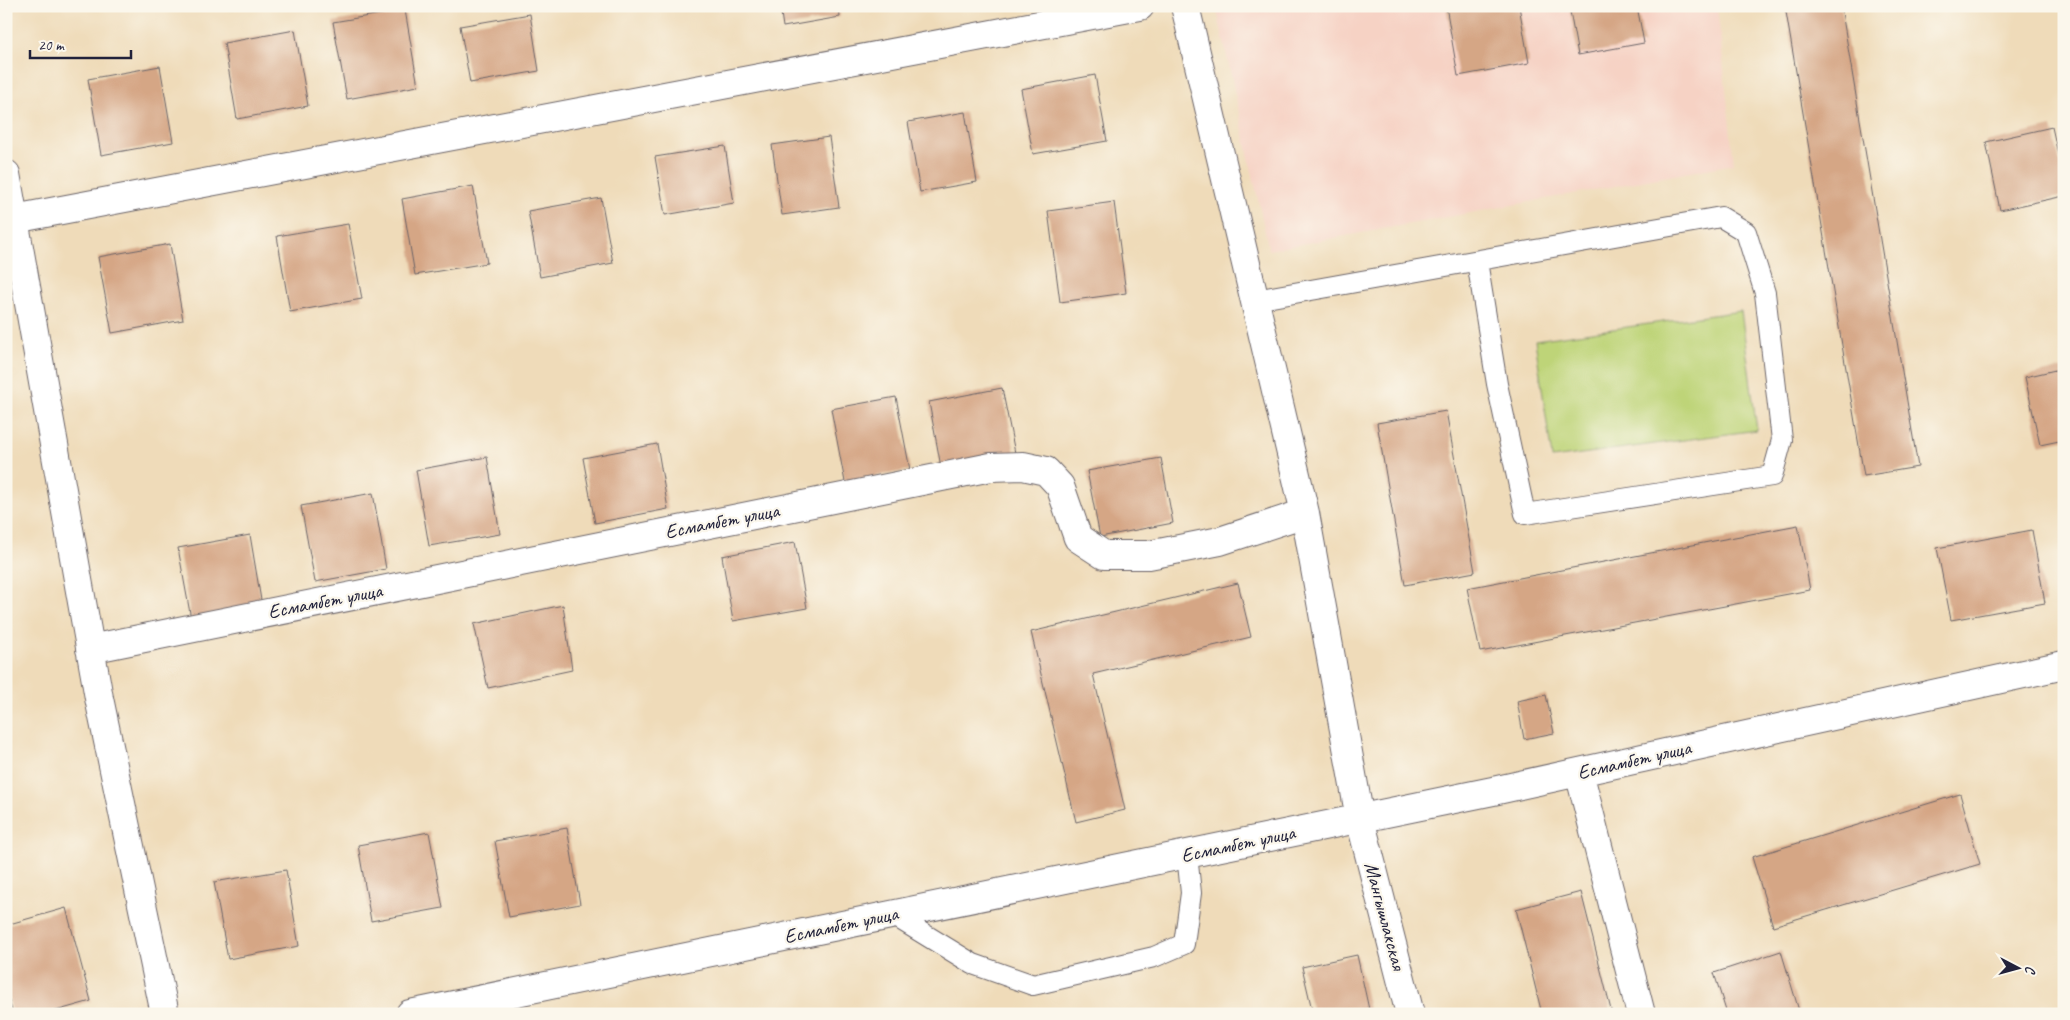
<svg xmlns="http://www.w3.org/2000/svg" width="2070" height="1020" font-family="Caveat,sans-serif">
  <rect width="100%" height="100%" fill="#fbf7ec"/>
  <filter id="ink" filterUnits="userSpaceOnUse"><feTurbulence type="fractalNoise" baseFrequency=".02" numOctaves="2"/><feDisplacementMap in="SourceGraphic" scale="10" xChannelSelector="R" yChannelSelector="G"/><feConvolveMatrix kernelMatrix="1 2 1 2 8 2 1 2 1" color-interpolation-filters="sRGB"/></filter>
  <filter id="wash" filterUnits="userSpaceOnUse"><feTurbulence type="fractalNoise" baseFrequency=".0096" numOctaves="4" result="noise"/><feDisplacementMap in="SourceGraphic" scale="20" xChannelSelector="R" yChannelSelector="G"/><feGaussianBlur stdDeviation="1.12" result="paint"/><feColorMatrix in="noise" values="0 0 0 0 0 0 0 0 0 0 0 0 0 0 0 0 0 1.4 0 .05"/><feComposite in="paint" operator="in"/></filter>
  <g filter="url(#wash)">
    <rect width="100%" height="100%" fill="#efdbb9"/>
    <path fill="#f6d2c4" d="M1216,6H1717L1734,164L1269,250Z"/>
    <path fill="#bed478" stroke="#707b5a" d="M1741,311L1757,430L1552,458L1535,340Z"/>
    <g id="blocks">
      <path fill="#d5a685" d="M780,6H839L840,17L783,27Z
        M1446,6H1519L1529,63L1458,76Z
        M1569,6H1637L1644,43L1578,55Z
        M1785,6H1841L1918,467L1864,476Z
        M405,10L418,86L347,99L333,22Z
        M530,14L539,71L470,83L460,26Z
        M295,30L308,106L237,119L224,43Z
        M160,66L173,142L101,155L88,79Z
        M1095,75L1107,141L1033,154L1021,89Z
        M965,112L977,182L920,192L908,122Z
        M2052,127L2064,181V196L2000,210L1986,142Z
        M829,137L839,207L782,215L772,145Z
        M725,146L734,203L665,215L655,157Z
        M473,186L487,263L415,275L402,199Z
        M601,198L613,263L540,277L528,211Z
        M1114,202L1126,293L1060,302L1048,211Z
        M348,224L362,299L290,312L277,236Z
        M170,244L183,320L112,333L98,257Z
        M2064,368V440L2040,445L2025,377Z
        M1002,388L1015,453L941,467L929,402Z
        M896,397L910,470L845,482L831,409Z
        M1446,411L1475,572L1405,585L1377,423Z
        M657,444L668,509L595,523L583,458Z
        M487,457L500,534L429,546L416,470Z
        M1161,458L1173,523L1100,537L1087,471Z
        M373,493L386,569L315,582L301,506Z
        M1798,525L1810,590L1480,652L1467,588Z
        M2032,530L2045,603L1951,620L1937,548Z
        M250,535L263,612L192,624L178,548Z
        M795,542L807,608L733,621L722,556Z
        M1238,583L1251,637L1093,674L1125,810L1076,822L1031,632Z
        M563,605L572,670L488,688L474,624Z
        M1546,695L1554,733L1524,739L1517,701Z
        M1960,794L1980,864L1773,926L1752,857Z
        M567,828L580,904L509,917L495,841Z
        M429,832L443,908L371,921L358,845Z
        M286,870L299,946L228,959L214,882Z
        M1581,892L1612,1014H1542L1516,909Z
        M66,908L91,1001L45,1014H13L6,990V925Z
        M1781,951L1800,1014H1727L1714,973Z
        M1357,955L1370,1014H1313L1302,967Z"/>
    </g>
  </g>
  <g filter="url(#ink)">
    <use href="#blocks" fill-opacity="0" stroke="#6a6367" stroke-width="1"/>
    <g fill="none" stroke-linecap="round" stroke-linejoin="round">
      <g stroke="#6a6367" stroke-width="22">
        <path id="service" d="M1255,300L1721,217L1746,232L1765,293L1782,440L1772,476L1525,514L1497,384L1477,261
          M893,915L973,964L1033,985L1154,957L1184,944L1191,893L1187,854"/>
      </g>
      <g stroke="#6a6367" stroke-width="30">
        <path id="minor" d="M1185,6L1305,513L1360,819L1410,1014
          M6,174L99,698L165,1014
          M14,219L1140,6
          M90,649L991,467L1023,466L1046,471L1060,486L1078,538L1104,555H1149L1220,541L1305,513
          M1579,772L1641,1014
          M410,1014L1493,791L2064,665"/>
      </g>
      <use href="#service" stroke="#fff" stroke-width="20"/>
      <use href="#minor" stroke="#fff" stroke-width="28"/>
    </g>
  </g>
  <g text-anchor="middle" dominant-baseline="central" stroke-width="4.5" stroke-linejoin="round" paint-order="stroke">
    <g font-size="20" fill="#22223b" stroke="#fbf7ec">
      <text transform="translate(722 521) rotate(-11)">Есмамбет улица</text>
      <text transform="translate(325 601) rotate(-11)">Есмамбет улица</text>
      <text transform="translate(1634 760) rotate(-13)">Есмамбет улица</text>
      <text transform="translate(1238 844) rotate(-12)">Есмамбет улица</text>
      <text transform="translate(1385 916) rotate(75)">Мангышлакская</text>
      <text transform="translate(841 925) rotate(-12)">Есмамбет улица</text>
    </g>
  </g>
  <rect width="2070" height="1020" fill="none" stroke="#fbf7ec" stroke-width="25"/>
  <g transform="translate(2018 968) rotate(96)" stroke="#fbf7ec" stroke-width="4" paint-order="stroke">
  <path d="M0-4L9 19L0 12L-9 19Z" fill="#22223b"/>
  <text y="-8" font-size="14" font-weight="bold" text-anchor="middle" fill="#22223b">С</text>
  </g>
  <path d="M30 50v8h101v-8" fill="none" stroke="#22223b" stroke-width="2.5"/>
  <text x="38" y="50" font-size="15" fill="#22223b" stroke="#fbf7ec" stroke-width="4" paint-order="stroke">20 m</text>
</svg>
